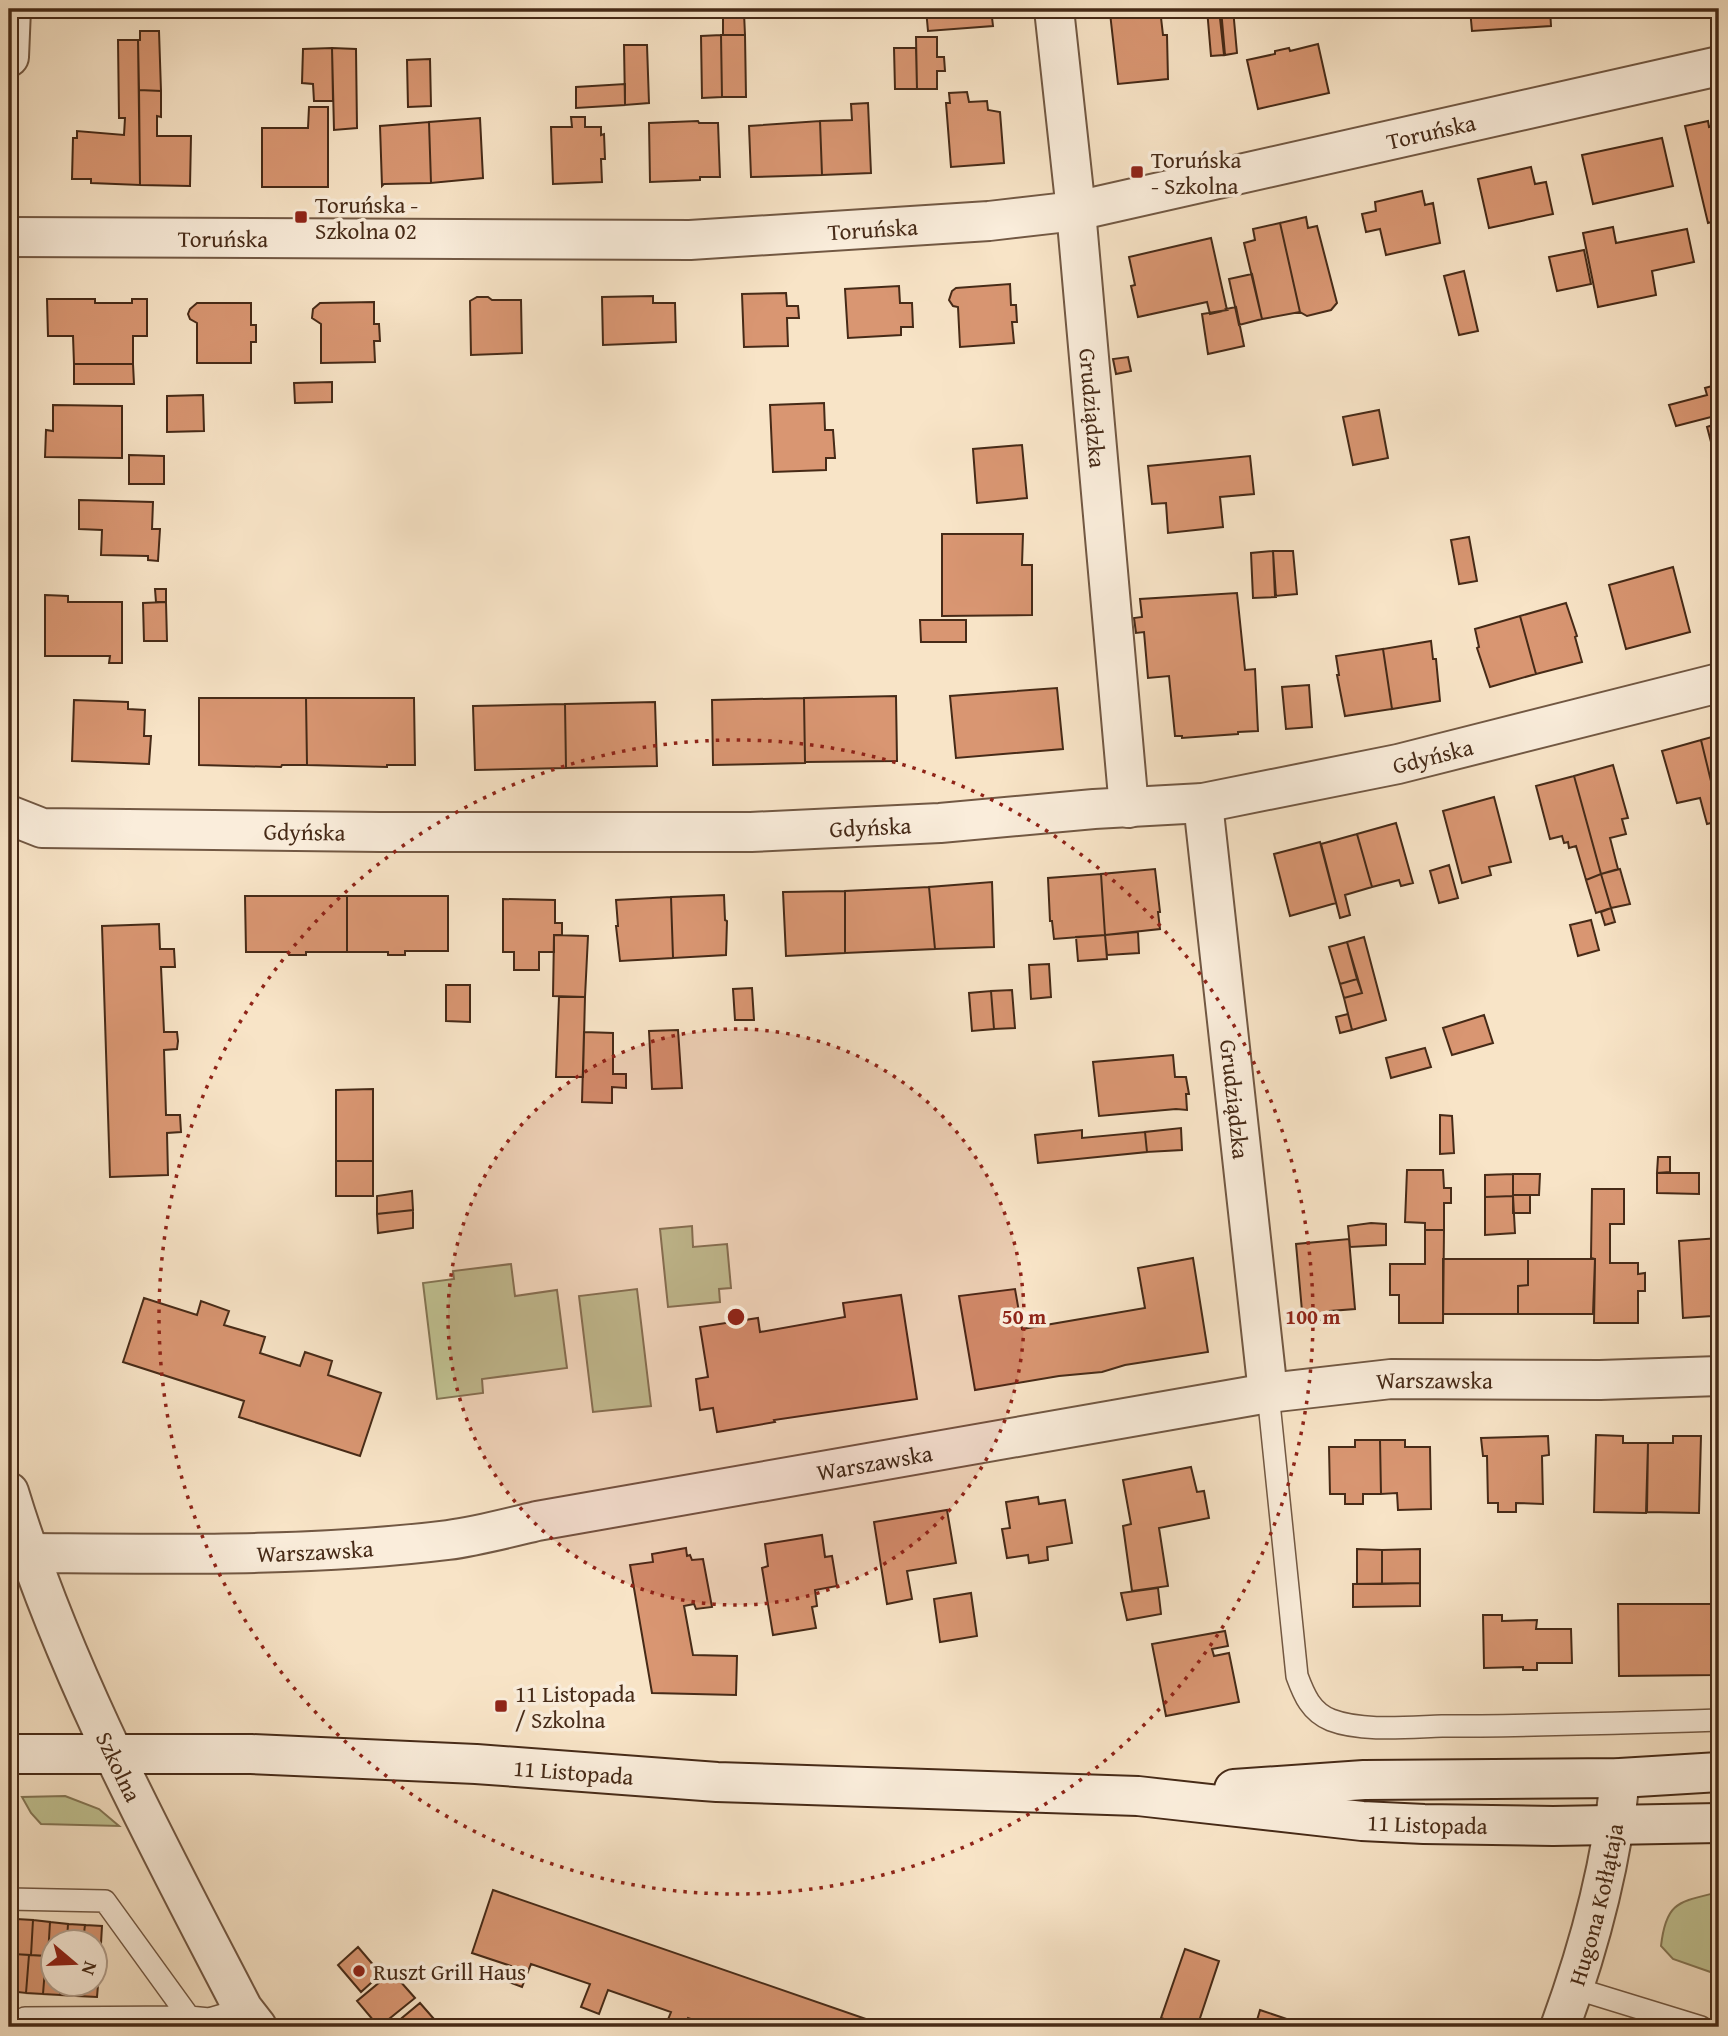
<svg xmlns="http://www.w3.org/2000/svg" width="1728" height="2036" font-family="'Gentium Book Plus',serif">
  <rect width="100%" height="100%" fill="#f8e4c7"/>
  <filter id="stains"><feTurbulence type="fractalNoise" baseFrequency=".00286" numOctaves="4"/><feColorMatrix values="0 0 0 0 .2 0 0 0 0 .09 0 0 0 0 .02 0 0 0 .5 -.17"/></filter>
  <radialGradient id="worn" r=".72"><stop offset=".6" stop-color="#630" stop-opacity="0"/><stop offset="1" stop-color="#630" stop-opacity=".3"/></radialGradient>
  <path fill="#c1c393" stroke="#847655" stroke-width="2" d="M692,1226L693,1247L727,1244L731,1288L719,1289L720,1302L668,1307L660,1229Z
    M511,1264L515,1296L557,1290L567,1368L482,1379L483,1393L437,1399L423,1283L454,1279L453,1271Z
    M637,1289L651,1406L593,1412L579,1296Z
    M65,1796L99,1809L119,1826L41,1824L31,1813L22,1797Z
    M1719,1892V1975L1673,1959L1661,1946C1666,1901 1679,1902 1719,1892Z"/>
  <path fill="#d99672" stroke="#462a17" stroke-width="2" d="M926,9H991L993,26L928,31Z
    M1160,9L1163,35H1167L1168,79L1118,84L1110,13Z
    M1207,9H1219L1224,55L1211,56Z
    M1221,9H1233L1237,53L1225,55Z
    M1470,9H1550L1551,26L1472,31Z
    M723,13H744L745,35H723Z
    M140,31H159L161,91L139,90L138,40H140Z
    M721,35L722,97L702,98L701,36Z
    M721,35H745L746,97H722Z
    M916,37H937V57H944L945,71H937V89H917Z
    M118,40H138L140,185L91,183V179H72L73,138H77V131L124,135L125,118H119Z
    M1318,44L1329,93L1258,109L1247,60L1275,54V51L1289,48L1290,51Z
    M624,45H647L649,103L625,105Z
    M332,48L356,49L357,128L334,130Z
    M332,48L333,101H314L313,84L302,83L303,49Z
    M894,48H916L917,89H895Z
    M430,59L431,106L408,107L407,60Z
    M625,84V105L576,108V87Z
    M139,90L161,91V117L157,116V136H191L190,186L140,185Z
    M967,92L969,102L987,101L988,110L1000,112L1004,163L951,167L946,103H950L949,93Z
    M868,103L871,173L822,175L820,121L852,120L851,104Z
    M309,107H328V187H262V128H308Z
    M571,117H585V127H601V135L604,134L605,159H601L602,182L553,184L551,127H572Z
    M480,118L483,178L431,183L429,122Z
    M698,121L699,123H718L720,177H700V180L650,182L649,123Z
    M820,121L822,175L751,177L749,126Z
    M1708,121L1709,127L1719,125V220L1708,223L1685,126Z
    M429,122L431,183L384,184L382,186L380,126Z
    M1662,138L1673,186L1593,204L1582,155Z
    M1531,167L1535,184L1546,182L1553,214L1489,228L1478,179Z
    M1422,191L1425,205L1433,203L1440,243L1386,255L1380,229L1366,232L1362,214L1376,211L1375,202Z
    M1306,217L1308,228L1317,226L1337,303L1331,310L1307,316L1300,312L1280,223Z
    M1280,223L1300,312L1262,319L1244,243L1255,240L1253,229Z
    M1613,227L1616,243L1687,229L1694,262L1652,271L1656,295L1598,307L1583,233Z
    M1211,238L1227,310L1210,314L1207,302L1138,317L1131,286L1135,285L1129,257Z
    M1584,250L1591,284L1557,291L1549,257Z
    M1464,271L1478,331L1459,335L1444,276Z
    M1252,274L1262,319L1239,325L1229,279Z
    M1010,284L1011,305H1016L1017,322H1012L1014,343L960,347L958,307L953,306L949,300L952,291L956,288Z
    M899,286L900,303H912L913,327H901V335L848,338L845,289Z
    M786,293L787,306H798L799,318H787L788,346L744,347L742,294Z
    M653,296V303H675L676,342L603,345L602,297Z
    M477,297H488L492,300H521L522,353L471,355L470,301Z
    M47,299H95V303H132V299H147V336H133V364H74L73,336H48Z
    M374,302V324H379L380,341H374L375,362L321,363V324L312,318L313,309L320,303Z
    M197,303H251V325H256V342H251V363H197V323L190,319L188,314L190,309Z
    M1236,307L1244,346L1208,354L1202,314L1227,310L1226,309Z
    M1128,357L1131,371L1116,374L1113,359Z
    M74,364H133L134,384H74Z
    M332,382V402L295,403L294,383Z
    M1719,384V415L1676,426L1669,405L1707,395L1705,388Z
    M203,395L204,431L167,432V396Z
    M824,403L825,430H833L835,458H826V470L773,472L770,405Z
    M53,405L122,406V458L45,457L46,430L53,431Z
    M1379,410L1388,458L1353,465L1343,417Z
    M1719,423V472L1707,427Z
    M1022,445L1027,498L977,503L973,449Z
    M129,455L164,456V484H129Z
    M1250,456L1254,494L1220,497L1223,527L1168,533L1166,503L1152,504L1148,466Z
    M79,500L153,502L152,529H160L158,561L148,560V556L101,555L102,530L79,529Z
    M942,534H1023L1022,565H1032V615L942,616Z
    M1469,537L1477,581L1459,584L1451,540Z
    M1273,551H1293L1297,594L1275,596Z
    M1273,551L1276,597L1253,598L1251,553Z
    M1673,567L1690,632L1626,649L1609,585Z
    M155,589H166V602H156Z
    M1237,593L1245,670L1255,669L1258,731L1238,732V734L1182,738V736H1175L1169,676L1148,678L1144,632L1136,633L1134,618L1142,617L1140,599Z
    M45,595L68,596V602H122V663H109L110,656H45Z
    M166,602L167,641H144L143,603Z
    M1566,603L1577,636L1575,637L1582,662L1536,674L1520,616Z
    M1520,616L1536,674L1490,687L1477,648L1479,647L1475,629Z
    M920,620H966V642H921Z
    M1431,641L1433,659H1436L1440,701L1392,709L1383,649Z
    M1383,649L1392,709L1345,716L1337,675H1339L1336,656Z
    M1309,685L1312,727L1286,729L1282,687Z
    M1057,688L1063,749L956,758L950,696Z
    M896,696L897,761L805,762L804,698Z
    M199,698H306L307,765H282L281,767L199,765Z
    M306,698H414L415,765H387V767L307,765Z
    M804,698L805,763L713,765L712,700Z
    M74,700L128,702V709L145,710L144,736H151L149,764L72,761Z
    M655,702L657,766L566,768L565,704Z
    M565,704L566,768L475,770L473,706Z
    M1719,735V814L1701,740Z
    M1701,740L1719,814V821L1707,824L1700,798L1677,803L1662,751Z
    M1613,765L1628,818L1622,819L1626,834L1610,838L1618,869L1601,874L1574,776Z
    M1574,776L1601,874L1586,880L1576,846L1569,848L1568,842L1564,843L1562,836L1550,839L1536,786Z
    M1494,797L1511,862L1489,867L1491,875L1462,883L1443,811Z
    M1396,823L1413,883L1401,886L1399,880L1372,887L1357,834Z
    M1357,834L1372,887L1345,895L1350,915L1340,918L1321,844Z
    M1320,842L1336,903L1290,916L1274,854Z
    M1449,865L1458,898L1439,903L1430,871Z
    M1155,869L1160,912H1158L1160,929L1105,935L1101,874Z
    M1620,869L1630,904L1611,908L1601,874Z
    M1101,874L1105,935L1054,939L1052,921H1050L1048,878Z
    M1601,874L1611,908L1596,913L1586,880Z
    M992,882L994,947L935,949L929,887Z
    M929,887L935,949L845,953V891Z
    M845,891V953L786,956L783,892Z
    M724,895L725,920L727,921L726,955L673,958L671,897Z
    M245,896H347V952H306V955H289L288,952H246Z
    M347,896H448V951H405V955H388V952H347Z
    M671,897L673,958L620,961L616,926H618L616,900Z
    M503,899L555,900V923H562V935H554V952H539V970H514V952H503Z
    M1611,908L1615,922L1605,925L1601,912Z
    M1591,920L1599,950L1578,956L1570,925Z
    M159,924L160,949H174L175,967H161L164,1032H177L178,1041L177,1049L164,1050L166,1115H180L181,1132L167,1133L168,1175L110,1177L102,926Z
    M1138,932L1139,953L1107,955L1105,935Z
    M554,935L588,936L585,997L553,996Z
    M1105,935L1107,959L1078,961L1076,937Z
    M1364,937L1386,1020L1352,1030L1344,998L1362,993L1347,942Z
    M1347,942L1357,979L1340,984L1329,947Z
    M1049,964L1051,997L1031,999L1029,965Z
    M1357,979L1362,993L1344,998L1340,984Z
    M446,985H470V1022L446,1021Z
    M752,988L754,1020H735L733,989Z
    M1012,990L1015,1028L994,1029L991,991Z
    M991,991L994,1029L972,1031L969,993Z
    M559,997H585L583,1077H556Z
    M1348,1014L1352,1030L1340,1033L1336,1017Z
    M1484,1015L1493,1043L1452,1055L1443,1028Z
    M678,1030L682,1088L652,1089L649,1031Z
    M584,1032L613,1033V1074H626V1088L612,1087V1103L582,1102Z
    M1425,1048L1431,1067L1391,1078L1386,1058Z
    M1173,1055L1175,1077H1186L1189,1094H1186L1187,1110L1176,1109L1099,1116L1093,1062Z
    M373,1089V1161H336V1090Z
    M1440,1115L1452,1116L1454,1153L1440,1154Z
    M1181,1128L1182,1150L1147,1152L1145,1132Z
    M1082,1130V1138L1145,1132L1147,1152L1038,1163L1035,1135Z
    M1658,1157H1670V1172L1657,1173Z
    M336,1161H373V1196H336Z
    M1407,1170H1443L1444,1188H1451V1203H1444V1230H1425V1223L1405,1222Z
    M1657,1173H1699V1194L1657,1193Z
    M1513,1174H1540L1539,1195H1513Z
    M1513,1174V1196L1485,1197V1175Z
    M1592,1189H1624V1224H1610V1263H1638V1274L1645,1273V1291H1638V1323H1594L1595,1263V1259L1591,1258Z
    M412,1191L413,1210L377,1214V1196Z
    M1513,1195H1530V1213H1513Z
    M1513,1196L1515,1233L1485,1235V1197Z
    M413,1210V1228L378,1233L377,1214Z
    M1371,1223L1386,1224V1245L1350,1247L1348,1226Z
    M1425,1230H1444L1443,1323H1399V1295H1390V1264H1425Z
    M1719,1238V1309L1712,1310V1316L1683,1318L1679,1241Z
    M1349,1239L1355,1309L1330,1311V1320L1303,1322L1296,1244Z
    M1193,1258L1208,1352L1125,1365L1102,1372L1059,1376L975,1390L959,1296L1015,1289L1022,1329L1145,1308L1138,1268Z
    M1443,1259H1528V1285L1518,1286V1314H1443Z
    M1528,1259H1595L1593,1314H1518V1286L1528,1285Z
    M901,1295L917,1399L774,1420L775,1422L717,1432L713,1408L700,1410L696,1379L708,1377L700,1327L758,1318L760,1332L845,1317L843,1303Z
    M144,1298L197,1315L201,1301L229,1311L224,1325L265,1337L260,1353L300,1366L305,1352L332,1361L328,1375L381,1393L360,1456L239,1417L244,1401L123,1362Z
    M1596,1435L1623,1436V1443H1648L1646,1513L1594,1512Z
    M1548,1436L1549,1455L1542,1456L1543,1504L1516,1503V1512H1498V1503H1488L1487,1456H1483L1481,1438Z
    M1673,1436H1701L1699,1513L1647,1512L1648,1443H1673Z
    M1355,1440H1380L1381,1494H1363V1504H1345V1494H1330L1329,1447H1355Z
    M1380,1440H1405V1447H1430L1431,1509L1398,1510L1397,1493L1381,1494Z
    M1191,1467L1197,1492L1204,1491L1209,1518L1159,1528L1168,1586L1132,1591L1123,1526L1131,1524L1123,1480Z
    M1038,1497L1039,1504L1065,1500L1072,1543L1047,1547L1048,1560L1029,1563L1028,1555L1007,1558L1002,1529L1010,1528L1006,1502Z
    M947,1510L956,1563L907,1571L912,1599L887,1604L874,1522Z
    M822,1535L825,1557L832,1556L837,1586L815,1590L817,1606L812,1607L816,1628L773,1635L762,1568L768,1566L765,1544Z
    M686,1548L687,1556L690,1555L692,1560L703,1559L712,1607L696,1609L694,1604L684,1606L693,1655L737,1656L736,1695L652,1693L630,1565L653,1562L652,1554Z
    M1357,1549L1382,1550V1584H1357Z
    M1420,1549V1583L1382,1584V1550Z
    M1420,1583V1606L1353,1607V1584Z
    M1158,1588L1161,1614L1127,1620L1121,1593Z
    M971,1593L977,1636L940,1642L934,1599Z
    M1618,1604H1716L1717,1675L1619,1676Z
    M1483,1615H1502V1621L1537,1620L1536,1629H1571L1572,1663H1537V1670H1523V1667L1484,1668Z
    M1225,1631L1228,1646L1212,1649L1214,1656L1229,1653L1239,1702L1166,1716L1152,1644Z
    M493,1890L889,2027H714L688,2018L685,2027H665L671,2012L608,1990L599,2014L581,2007L590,1984L531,1964L522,1987L506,1981L511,1966L472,1953Z
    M9,1918L16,1919L13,1954H9Z
    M16,1919L33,1920L31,1955L13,1954Z
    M33,1920L50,1922L48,1956L31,1955Z
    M50,1922L68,1924L67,1941H52V1957L48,1956Z
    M68,1924L85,1925L83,1941H67Z
    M85,1925L102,1926L100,1961L94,1960V1941H83Z
    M358,1947L381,1974L361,1992L338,1965Z
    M1185,1949L1219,1961L1197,2027H1186L1161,2018Z
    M13,1954L29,1955L26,1993L9,1991Z
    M29,1955L46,1956L43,1994L26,1993Z
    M46,1956L52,1957V1983H61L60,1995L43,1994Z
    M94,1960L100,1961L97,1997L77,1996L78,1983H94Z
    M392,1972L415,1998L379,2027L357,2001Z
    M61,1983H78L77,1996L60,1995Z
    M420,2003L441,2027H391Z
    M1260,2010L1290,2020L1289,2022L1303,2027H1255Z
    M1161,2018L1184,2026L1186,2027H1158Z"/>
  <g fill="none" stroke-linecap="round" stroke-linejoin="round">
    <g stroke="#725843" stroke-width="24">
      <path id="lane" d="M1268,1393L1297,1676C1304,1695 1311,1712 1331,1720C1362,1732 1410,1727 1442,1726C1535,1726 1627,1723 1719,1720
        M9,1899L105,1901L189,2017L209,2019L243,2009
        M1574,1988L1701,2027
        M22,2027L25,2018L189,2017"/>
    </g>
    <g stroke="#725843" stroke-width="42">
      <g id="street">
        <path id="s1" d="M1054,9L1076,211L1129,808"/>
        <path d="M9,57L11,9"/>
        <path id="s2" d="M9,237L690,240L989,221L1076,211L1719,66"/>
        <path id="s3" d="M1203,803L1268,1393"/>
        <path id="s4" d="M9,815L42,828L380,832H751L940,823L1094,809L1203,803L1398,764L1719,683"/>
        <path id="s5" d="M9,1492C64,1673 156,1841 243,2009L257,2027"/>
        <path id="s6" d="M30,1553C169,1554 310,1557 448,1540C478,1536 508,1528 537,1521L1268,1393L1391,1379L1600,1380L1719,1376"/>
        <path id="s7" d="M1560,2027C1589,1948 1612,1862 1620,1778"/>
      </g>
    </g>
    <g stroke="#462a17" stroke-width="42">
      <g id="secondary">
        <path id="s8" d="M9,1754H251L476,1764L717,1782L1138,1796L1362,1821L1424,1824L1553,1826L1719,1823"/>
        <path d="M1234,1789L1364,1780L1620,1778L1719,1772"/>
      </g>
    </g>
    <use href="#lane" stroke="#faeddb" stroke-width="21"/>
    <use href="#street" stroke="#faeddb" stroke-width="38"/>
    <use href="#secondary" stroke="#faeddb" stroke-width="38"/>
  </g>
  <circle cx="736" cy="1317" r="288" fill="#8f2418" fill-opacity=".12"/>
  <g fill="none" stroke="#8f2418" stroke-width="3.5" stroke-dasharray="3.5 7">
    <circle cx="736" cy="1317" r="288"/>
    <circle cx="736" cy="1317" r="577"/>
  </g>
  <g fill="#8f2418" stroke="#faeddb" stroke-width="2.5">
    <rect x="1130" y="165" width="14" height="14" rx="3.5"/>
    <rect x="294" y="210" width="14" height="14" rx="3.5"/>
    <rect x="494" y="1699" width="14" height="14" rx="3.5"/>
    <circle cx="359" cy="1971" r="7"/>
  </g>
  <g text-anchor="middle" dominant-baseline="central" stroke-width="7" stroke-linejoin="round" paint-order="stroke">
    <g font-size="23" fill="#462a17" stroke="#faeddb">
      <text stroke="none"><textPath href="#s2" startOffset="1432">Toruńska</textPath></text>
      <text stroke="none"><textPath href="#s2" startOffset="864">Toruńska</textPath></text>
      <text stroke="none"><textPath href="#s2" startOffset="214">Toruńska</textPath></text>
      <text stroke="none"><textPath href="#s1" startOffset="401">Grudziądzka</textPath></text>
      <text stroke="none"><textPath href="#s4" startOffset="1432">Gdyńska</textPath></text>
      <text stroke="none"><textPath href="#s4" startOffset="864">Gdyńska</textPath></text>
      <text stroke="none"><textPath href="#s4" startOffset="298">Gdyńska</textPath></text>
      <text stroke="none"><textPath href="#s3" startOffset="298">Grudziądzka</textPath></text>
      <text stroke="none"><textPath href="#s6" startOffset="1419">Warszawska</textPath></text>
      <text stroke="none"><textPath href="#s6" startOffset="852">Warszawska</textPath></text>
      <text stroke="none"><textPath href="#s6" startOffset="285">Warszawska</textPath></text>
      <text stroke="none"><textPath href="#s5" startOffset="296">Szkolna</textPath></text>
      <text stroke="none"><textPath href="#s8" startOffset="565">11 Listopada</textPath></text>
      <text stroke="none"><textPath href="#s8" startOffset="1421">11 Listopada</textPath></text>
      <text stroke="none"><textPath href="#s7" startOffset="128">Hugona Kołłątaja</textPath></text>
    </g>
    <g font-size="23" fill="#462a17" stroke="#faeddb" text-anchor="start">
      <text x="1151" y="159">Toruńska<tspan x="1151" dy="26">- Szkolna</tspan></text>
      <text x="315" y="204">Toruńska -<tspan x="315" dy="26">Szkolna 02</tspan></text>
      <text x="515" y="1693">11 Listopada<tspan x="515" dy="26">/ Szkolna</tspan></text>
      <text x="373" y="1971">Ruszt Grill Haus</text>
    </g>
  </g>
  <circle cx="736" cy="1317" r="10" fill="#8f2418" stroke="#faeddb" stroke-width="3.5"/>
  <g font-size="21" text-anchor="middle" font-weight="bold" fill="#8f2418" stroke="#faeddb" stroke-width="7" stroke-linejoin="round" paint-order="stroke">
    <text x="1024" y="1324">50 m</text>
    <text x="1313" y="1324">100 m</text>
  </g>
  <rect width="1728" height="2036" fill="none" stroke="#f8e4c7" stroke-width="35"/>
  <rect x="10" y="10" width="1707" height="2015" fill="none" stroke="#462a17" stroke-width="3.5"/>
  <rect x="18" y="18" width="1693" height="2001" fill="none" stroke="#462a17" stroke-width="2"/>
  <g transform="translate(74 1963) rotate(109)"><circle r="33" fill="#faeddb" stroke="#b29f8d" stroke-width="2"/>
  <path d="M0-5L12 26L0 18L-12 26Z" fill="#8f2418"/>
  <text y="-10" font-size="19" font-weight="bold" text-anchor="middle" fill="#462a17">N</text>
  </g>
  <rect width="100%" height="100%" filter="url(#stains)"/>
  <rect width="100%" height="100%" fill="url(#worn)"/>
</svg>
